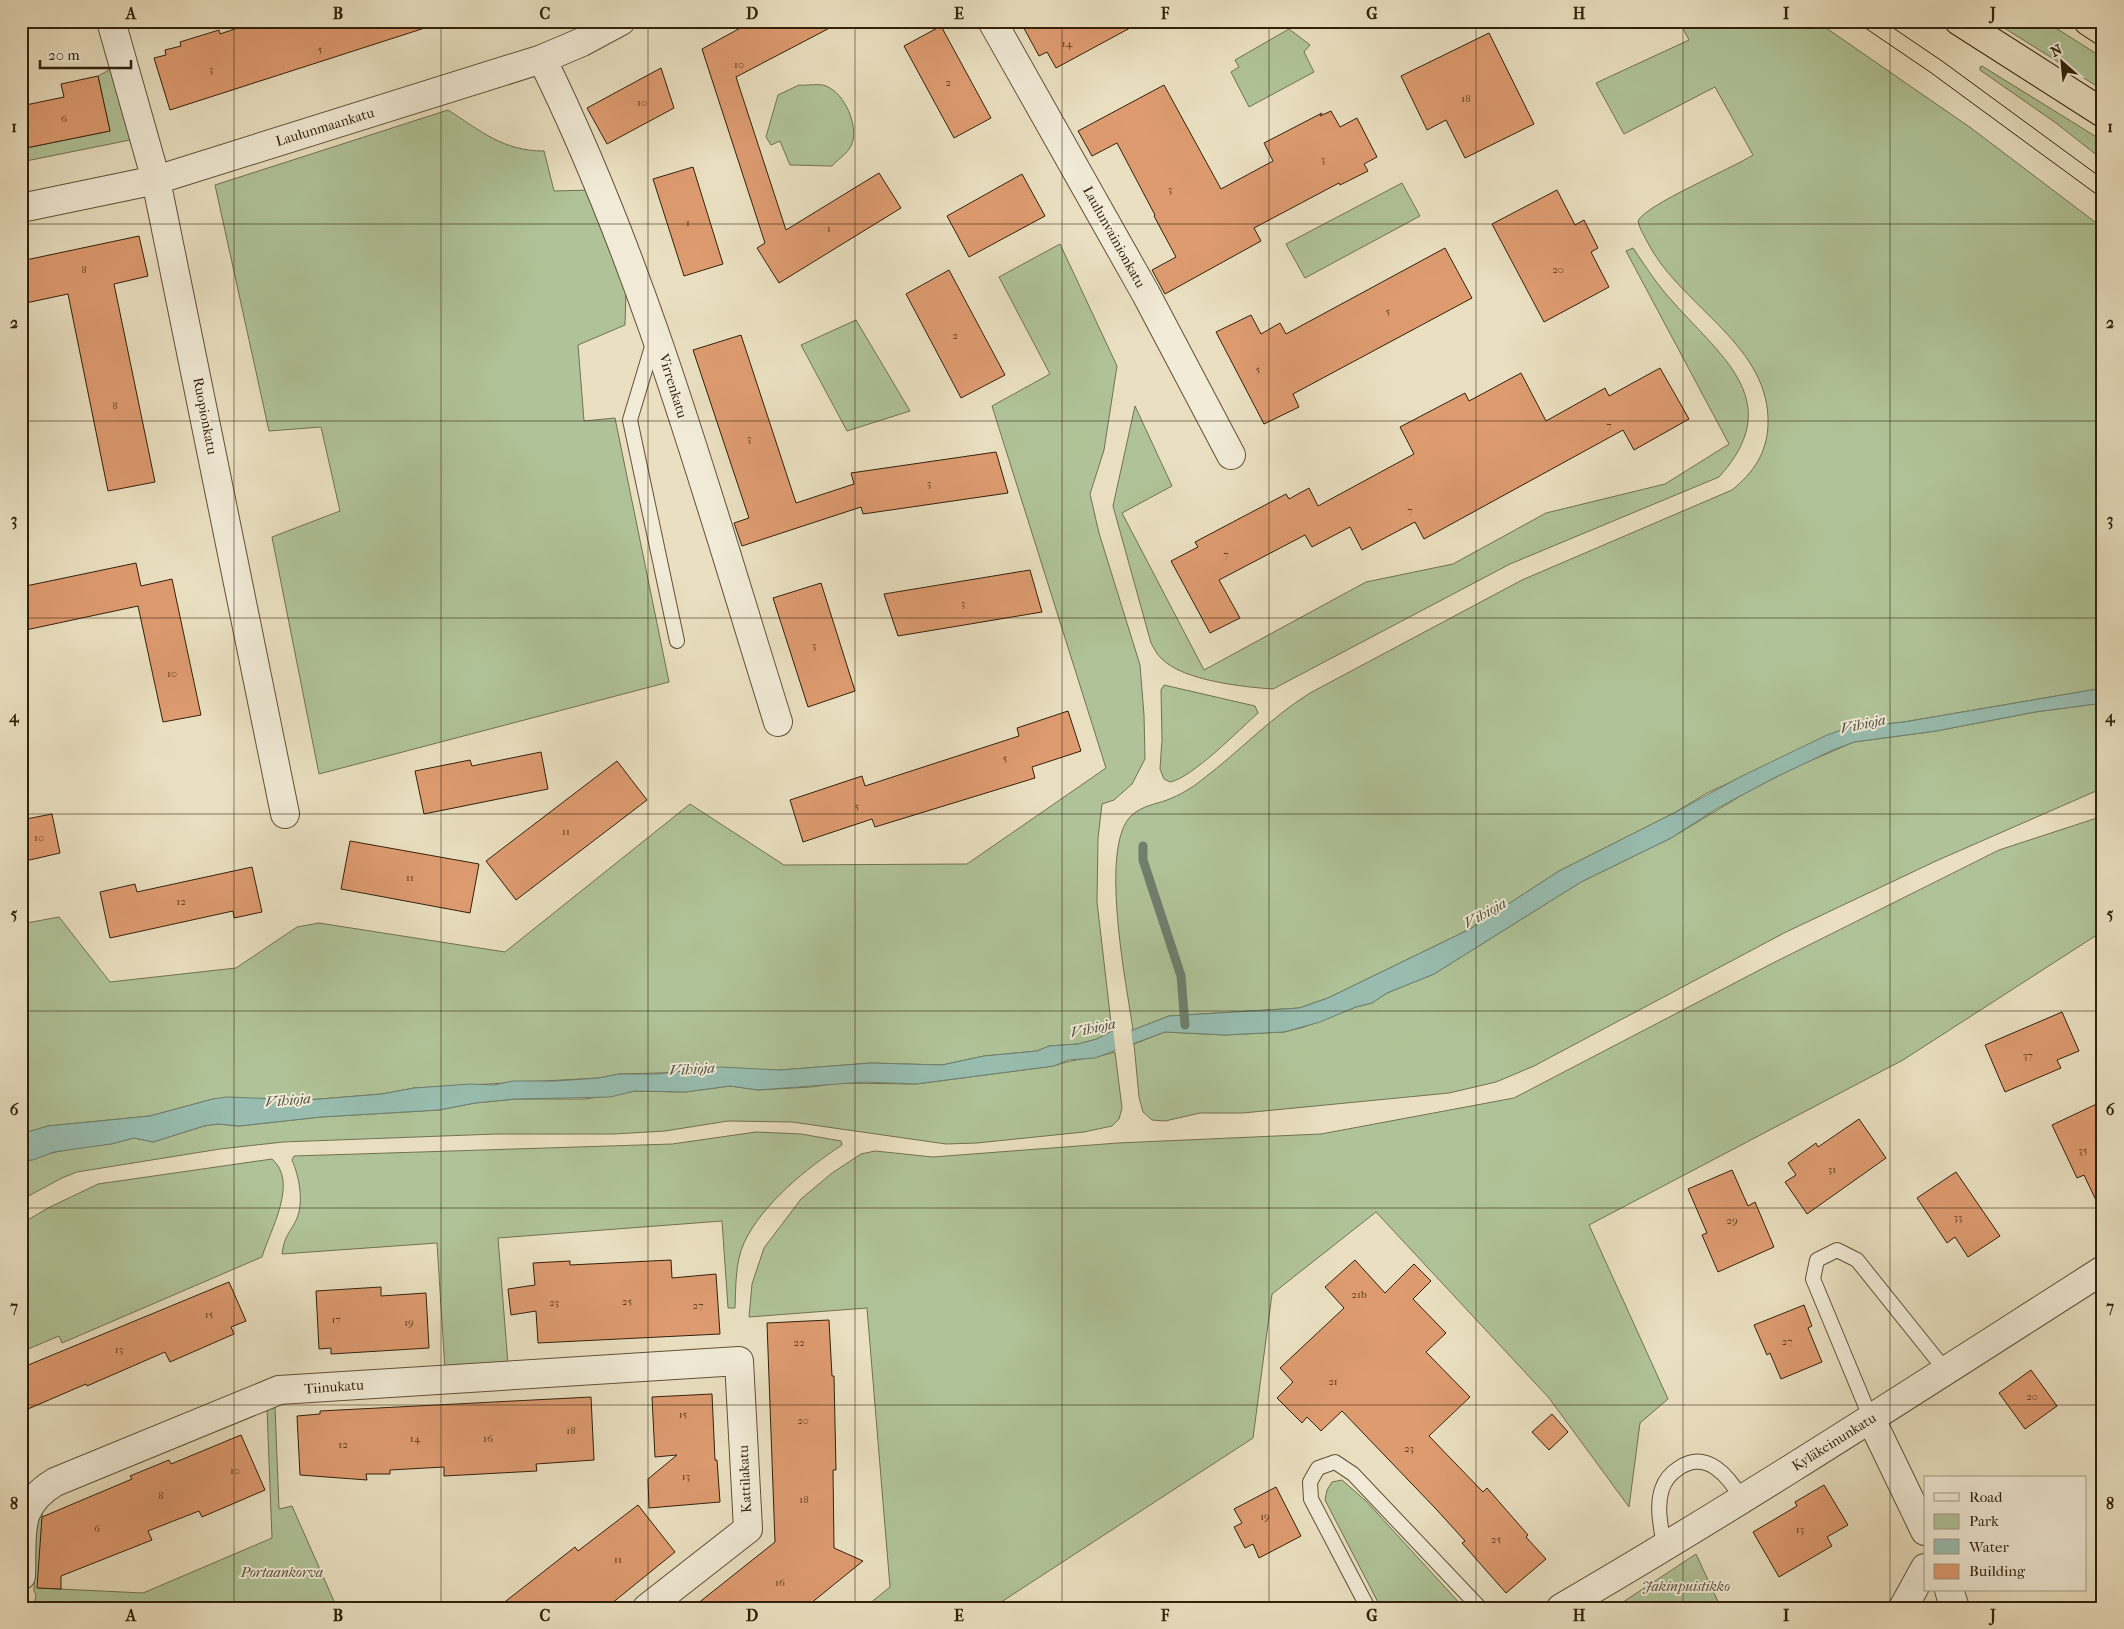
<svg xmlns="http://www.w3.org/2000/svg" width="2124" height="1629" font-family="'IM FELL French Canon',serif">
  <rect width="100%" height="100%" fill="#eae0c1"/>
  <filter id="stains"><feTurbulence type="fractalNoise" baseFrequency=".004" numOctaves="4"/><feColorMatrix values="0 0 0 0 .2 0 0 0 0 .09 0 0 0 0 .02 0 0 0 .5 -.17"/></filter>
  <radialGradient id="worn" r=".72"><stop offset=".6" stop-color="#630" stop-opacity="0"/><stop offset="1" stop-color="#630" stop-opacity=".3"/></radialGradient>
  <path fill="#b0c398" stroke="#717252" d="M1679,21H1816L1971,128L2103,228V688L1904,722L1847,728L1707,793L1674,813L1559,871L1470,929L1328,998L1299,1008L1169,1016L1133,1030C1127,987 1098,845 1132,815C1142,806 1156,804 1167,800C1180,795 1192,788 1203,779C1240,751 1270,718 1310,693L1522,580L1732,490C1753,473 1767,453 1768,425C1771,346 1683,308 1649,245C1645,237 1640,230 1638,221C1645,205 1733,168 1753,155L1715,87L1624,134L1596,83L1689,40Z
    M1993,21H2045L2103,58V90Z
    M1289,29L1310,45L1304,52L1314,72L1249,107L1231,72L1239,67L1235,60Z
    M116,66L134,135L130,140L21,162V149L110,131L98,76Z
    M1982,66L2103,141V160L2056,123L1980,70V67Z
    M799,85C806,86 819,83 826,86C845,93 860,128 851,146C847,154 837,160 832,166L790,165L780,141L771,145L766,137L778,95Z
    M448,110C481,131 503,151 544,151L554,191L591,190L626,287L625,325L578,345L584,421L615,418L669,682L319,774L272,537L340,511L321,427L269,431L215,185Z
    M1402,183L1420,216L1305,278L1286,244Z
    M1060,244L1117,366L1104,450L1090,494L1099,533L1140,665L1144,715L1145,759L1132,784L1114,800L1102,804L1098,838L1097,902L1112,1031L1097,1039L1078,1044L1049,1046L1037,1051L984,1056L942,1065L871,1063L780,1070L619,1074L599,1078L414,1088L382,1094L307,1100L213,1099L150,1116L48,1126L21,1134V924L59,917L110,982L236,968L297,927L319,923L505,952L690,804L784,865L967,864L1106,768L992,406L1050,374L999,277Z
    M1633,248C1646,267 1658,286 1674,303C1724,359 1786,403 1719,477L1510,564L1273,689C1244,687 1184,681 1162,659C1157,655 1154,648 1151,643L1113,506L1135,406L1172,486L1122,513L1204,670L1366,582L1453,564L1546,513L1665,484L1729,444L1626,251Z
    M856,320L910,411L847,431L801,345Z
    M1164,685L1255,706L1258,713C1240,729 1192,778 1170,782L1164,779L1160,769L1162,740L1161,690Z
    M2103,703V788L1936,861L1784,933L1534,1066L1496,1082L1449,1093L1243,1113H1200L1165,1121L1152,1120L1143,1112L1139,1097L1134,1044L1165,1032L1225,1035L1284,1032L1304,1027L1356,1007L1372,1003L1387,993L1434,974L1581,882L1671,838L1747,792L1798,766L1854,742L1936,731L2035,712Z
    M2103,816V931L1903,1060L1589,1225L1668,1399L1640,1423L1629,1507L1549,1398L1376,1212L1272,1294L1253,1438L992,1608H864L890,1587L867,1308L749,1317L752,1284L764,1248L801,1199L832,1173L861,1154L875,1151L933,1157L1118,1143L1321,1134L1514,1098L1773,963L1999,850Z
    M1115,1052L1122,1108L1119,1119L1112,1126L1084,1132L977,1143L946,1144L792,1122L728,1121L665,1131L614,1134H496L283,1142L220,1149L77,1172L62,1178L21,1200V1166C36,1152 89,1146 111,1144L134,1138L153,1142L204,1126L218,1124L239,1126L321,1117L439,1110L475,1103L516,1099H585L635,1091L685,1092L730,1086L758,1090L811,1087L839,1083L916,1084L1054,1066C1074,1058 1094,1059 1115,1052Z
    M756,1132L801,1134L841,1141L842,1145C807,1168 762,1204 744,1243C735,1263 736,1286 735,1308H728L722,1221L498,1238L508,1364L445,1369L437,1243L282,1254C285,1233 290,1234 297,1218C304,1201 299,1176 292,1160L294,1156L672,1144Z
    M272,1159C299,1182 270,1230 262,1257L62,1343L59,1336L21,1352V1224L48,1208L98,1184Z
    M275,1406L279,1509L292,1506L337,1608H34L36,1595L34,1591L35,1521L43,1504L38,1588L143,1593L272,1538L267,1409Z
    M1342,1480L1366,1501L1464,1608H1381L1325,1500L1327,1490L1332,1482Z
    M1696,1554L1721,1608H1614Z"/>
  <path fill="#98bdb0" stroke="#6f7f6e" d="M2103,688V703L2035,712L1936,731L1854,742L1833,750L1774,778L1716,809L1671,838L1581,882L1434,974L1387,993L1372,1003L1356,1007L1320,1022L1284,1032L1225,1035L1165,1032L1095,1058L1068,1060L1054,1066L916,1084L865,1082L758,1090L730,1086L685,1092L635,1091L610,1097L516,1099L475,1103L439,1110L321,1117L239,1126L218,1124L204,1126L153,1142L134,1138L111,1144L54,1152L33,1160H21V1134L48,1126L150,1116L213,1099L227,1097L307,1100L382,1094L414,1088L471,1084L494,1085L513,1081H556L599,1078L619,1074H657L720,1067L780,1070L871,1063L942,1065L984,1056L1037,1051L1049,1046L1078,1044L1097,1039L1112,1031L1133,1030L1169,1016L1299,1008L1328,998L1470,929L1559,871L1674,813L1740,777L1827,735L1847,728L1904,722Z"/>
  <path fill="#eae0c1" d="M1113,1028H1131L1133,1047L1116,1054Z"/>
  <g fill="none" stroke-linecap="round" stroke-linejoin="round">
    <path stroke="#6f7f6e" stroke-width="9" d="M1143,846V860L1181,976L1185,1025"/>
  </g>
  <path fill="#de9b70" stroke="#32210b" d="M258,21H430L431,26L170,110L154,58L166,55L165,50L181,46L180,42L219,30L220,34Z
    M753,21H843L736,77L786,230L879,173L901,208L779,283L757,248L765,243L702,49Z
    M1020,21H1143L1056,68L1047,52L1039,56Z
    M941,26L991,118L954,138L904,46Z
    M1489,33L1534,124L1465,158L1446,120L1427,130L1401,76Z
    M661,68L674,108L607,144L587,108Z
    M98,76L110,131L21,149V106L64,97L61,84Z
    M1164,85L1221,189L1273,161L1264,143L1322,113L1320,116L1331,111L1340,127L1357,118L1377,157L1364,164L1368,171L1340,185L1339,183L1254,228L1261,241L1165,294L1152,270L1176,257L1154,216L1155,215L1117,143L1092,156L1078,131Z
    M693,167L723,264L684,276L653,179Z
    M1022,174L1045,216L969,257L947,216Z
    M1557,190L1575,225L1584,220L1598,248L1591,252L1609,287L1544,322L1492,224Z
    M139,236L148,276L114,284L155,482L108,491L68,294L21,304V261Z
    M1445,248L1472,298L1293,394L1299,407L1264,424L1216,332L1251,315L1261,334L1280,323L1286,334Z
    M949,270L1005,375L961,398L906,294Z
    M741,335L796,503L854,484L851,473L996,452L1008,493L863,514L861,507L742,546L734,523L749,518L693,350Z
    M1660,368L1689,419L1634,450L1623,430L1424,539L1415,522L1362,550L1350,527L1312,547L1305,535L1219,580L1240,618L1210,633L1171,561L1198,547L1195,542L1286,494L1289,499L1309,488L1318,506L1414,454L1400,427L1465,393L1469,401L1521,373L1546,421L1605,388L1609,396Z
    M136,563L141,586L172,579L201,715L163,722L138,606L21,631V587Z
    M1030,570L1042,612L898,636L884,594Z
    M821,583L855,691L808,707L773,598Z
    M1068,711L1081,751L1032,767L1035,778L875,827L872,819L803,842L790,800L862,776L865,786L1019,736L1017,728Z
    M541,752L548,789L424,814L415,771L470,760L472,766Z
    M617,761L647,800L516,900L486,861Z
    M52,814L60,853L21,862V820Z
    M350,841L479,864L470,913L341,889Z
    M252,867L262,912L234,918L233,911L110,938L100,892L135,884L137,892Z
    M2062,1012L2079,1051L2057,1060L2061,1068L2005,1092L1985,1045Z
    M2103,1101V1215L2084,1175L2077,1178L2052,1125Z
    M1859,1119L1886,1158L1807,1214L1785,1182L1796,1175L1788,1163L1816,1143L1818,1147Z
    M1732,1170L1748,1206L1755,1202L1774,1247L1718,1272L1702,1235L1707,1233L1688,1189Z
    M1956,1172L2000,1236L1968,1257L1955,1237L1947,1243L1917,1198Z
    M671,1260L672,1278L716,1274L720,1334L538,1343L536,1311L511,1315L508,1289L535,1285L533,1263L570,1261V1265Z
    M1355,1260L1385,1293L1414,1264L1431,1281L1413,1299L1446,1333L1426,1352L1470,1397L1429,1436L1483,1492L1487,1488L1528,1535L1526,1537L1546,1559L1506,1593L1462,1543L1465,1541L1436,1509L1342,1411L1321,1431L1307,1417L1302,1423L1277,1398L1293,1382L1280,1368L1344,1308L1325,1287Z
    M229,1282L246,1321L231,1327L234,1334L170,1362L165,1352L87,1386L86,1384L21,1412V1368Z
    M381,1287V1296L426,1293L429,1348L331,1354V1348L319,1349L316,1291Z
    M1804,1305L1812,1326L1808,1328L1822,1362L1781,1379L1770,1353L1767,1355L1754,1325Z
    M829,1320L832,1376H834L836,1470H833L834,1548L863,1561L805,1608H692L775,1542L767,1323Z
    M2031,1370L2057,1406L2025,1429L1999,1393Z
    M712,1394L715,1460H717L720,1502L649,1508L648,1479L677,1455L655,1457L652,1397Z
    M591,1397L594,1460L536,1464L537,1471L444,1476V1467L390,1470V1474H366L367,1480L300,1475L297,1416L320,1414V1411Z
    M1552,1414L1568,1432L1549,1450L1532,1432Z
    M241,1435L265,1490L202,1517L199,1511L148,1531L152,1540L61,1576V1589L37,1588L42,1517L132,1479L130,1476L169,1460L171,1464Z
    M1824,1485L1848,1525L1827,1537L1832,1546L1779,1577L1753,1532L1797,1506L1795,1502Z
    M1276,1487L1301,1536L1259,1558L1253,1544L1245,1548L1234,1527L1242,1523L1234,1509Z
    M638,1505L675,1552L606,1608H497L575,1547L578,1551Z"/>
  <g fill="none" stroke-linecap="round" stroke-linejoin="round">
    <g stroke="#605138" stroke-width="16">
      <path id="service" d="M654,340L630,420L677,641
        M1871,1419L1813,1279L1817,1260L1837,1250L1857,1260L1946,1371
        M1664,1546C1661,1527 1656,1507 1662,1489C1665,1480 1671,1473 1679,1468C1707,1449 1729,1477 1742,1499
        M1368,1608L1311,1499L1310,1482L1318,1468L1335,1462L1353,1474L1480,1608"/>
    </g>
    <g stroke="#605138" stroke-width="30">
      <path id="minor" d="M111,21L156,180L285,814
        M992,21L1146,294L1231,455
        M542,59C646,270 708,498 778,722
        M21,208L156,180L542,59L582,42L621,21
        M1871,1419L1925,1531
        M21,1576C23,1533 14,1507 55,1482L279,1390L739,1361L748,1529L647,1608
        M1949,1590L1955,1608
        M1561,1608C1745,1501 1923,1385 2103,1270
        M1903,1608L1925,1568"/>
    </g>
    <g stroke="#32210b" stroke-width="30">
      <path id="trunk" d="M1959,21L2103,113
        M2088,21L2103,31"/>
    </g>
    <use href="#service" stroke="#f1ebd7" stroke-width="14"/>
    <use href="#minor" stroke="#f1ebd7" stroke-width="28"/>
    <use href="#trunk" stroke="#eae0c1" stroke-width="28"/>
    <path stroke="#32210b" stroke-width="1" d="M1855,21L1930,72L2103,199
      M1883,21L1942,61L2103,179"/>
  </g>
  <path fill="none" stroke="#32210b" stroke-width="1" stroke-opacity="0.55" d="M234,21V1608M441,21V1608M648,21V1608M855,21V1608M1062,21V1608M1269,21V1608M1476,21V1608M1683,21V1608M1890,21V1608M21,224H2103M21,421H2103M21,618H2103M21,814H2103M21,1011H2103M21,1208H2103M21,1405H2103"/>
  <g text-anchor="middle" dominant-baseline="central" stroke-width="4" stroke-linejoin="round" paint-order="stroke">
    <g font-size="11" fill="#5d4024">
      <text x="1067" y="43">14</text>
      <text x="320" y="49">5</text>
      <text x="739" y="64">10</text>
      <text x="211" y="69">3</text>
      <text x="948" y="82">2</text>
      <text x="1466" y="98">18</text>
      <text x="642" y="102">10</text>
      <text x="64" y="118">6</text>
      <text x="1323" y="159">3</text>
      <text x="1170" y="189">3</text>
      <text x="688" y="222">1</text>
      <text x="829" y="228">1</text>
      <text x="84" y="269">8</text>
      <text x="1558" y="269">20</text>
      <text x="1388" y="311">5</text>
      <text x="955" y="335">2</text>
      <text x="1258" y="369">5</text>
      <text x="115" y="405">8</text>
      <text x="1609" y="425">7</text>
      <text x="749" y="438">3</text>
      <text x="929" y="483">3</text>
      <text x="1410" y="510">7</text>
      <text x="1226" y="554">7</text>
      <text x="963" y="603">3</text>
      <text x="814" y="645">3</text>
      <text x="172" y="673">10</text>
      <text x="1005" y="758">5</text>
      <text x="857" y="806">5</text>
      <text x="566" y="831">11</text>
      <text x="39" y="837">10</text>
      <text x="410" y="877">11</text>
      <text x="181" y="901">12</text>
      <text x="2028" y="1055">37</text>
      <text x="2083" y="1150">35</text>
      <text x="1832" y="1169">31</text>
      <text x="1958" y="1217">33</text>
      <text x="1732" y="1220">29</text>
      <text x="1359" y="1294">21b</text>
      <text x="627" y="1301">25</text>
      <text x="554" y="1302">23</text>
      <text x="698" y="1305">27</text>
      <text x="209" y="1314">15</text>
      <text x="336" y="1319">17</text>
      <text x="409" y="1322">19</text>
      <text x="1787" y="1341">27</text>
      <text x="799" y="1342">22</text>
      <text x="119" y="1349">13</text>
      <text x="1333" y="1381">21</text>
      <text x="2032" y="1396">20</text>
      <text x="683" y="1414">15</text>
      <text x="803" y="1420">20</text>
      <text x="571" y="1430">18</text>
      <text x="415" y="1438">14</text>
      <text x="488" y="1438">16</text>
      <text x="343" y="1444">12</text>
      <text x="1409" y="1448">23</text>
      <text x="235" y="1470">10</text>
      <text x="686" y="1476">13</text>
      <text x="161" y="1495">8</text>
      <text x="804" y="1499">18</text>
      <text x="1265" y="1516">19</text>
      <text x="97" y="1528">6</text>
      <text x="1800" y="1529">13</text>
      <text x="1496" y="1539">25</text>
      <text x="618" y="1559">11</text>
      <text x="780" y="1582">16</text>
    </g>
    <g font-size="14" fill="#32210b" stroke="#f1ebd7">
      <text transform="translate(325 127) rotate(-17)">Laulunmaankatu</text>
      <text transform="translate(1114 237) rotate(61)">Laulunvainionkatu</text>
      <text transform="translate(673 386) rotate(73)">Virrenkatu</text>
      <text transform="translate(205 416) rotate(79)">Ruopionkatu</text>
      <text transform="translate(334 1387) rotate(-4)">Tiinukatu</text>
      <text transform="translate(1834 1442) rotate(-32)">Kyläkeinunkatu</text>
      <text transform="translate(745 1479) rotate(-93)">Kattilakatu</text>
    </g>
    <g font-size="14" font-style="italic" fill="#585235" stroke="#f1ebd7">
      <text x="282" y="1572">Portaankorva</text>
      <text x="1686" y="1586">Jakinpuistikko</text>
    </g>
    <g font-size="15" font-style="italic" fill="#51503d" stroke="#f1ebd7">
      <text transform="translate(1863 724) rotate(-12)">Vihioja</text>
      <text transform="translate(1485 913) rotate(-29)">Vihioja</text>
      <text transform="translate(1093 1028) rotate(-12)">Vihioja</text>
      <text transform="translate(692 1069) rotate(-4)">Vihioja</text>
      <text transform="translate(288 1100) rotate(-5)">Vihioja</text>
    </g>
  </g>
  <rect width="2124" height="1629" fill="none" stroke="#eae0c1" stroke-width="55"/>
  <rect x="1924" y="1476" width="162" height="115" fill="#f1ebd7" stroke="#a59a85"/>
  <rect x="1934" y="1493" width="25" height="8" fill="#f1ebd7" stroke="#a59a85"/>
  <text x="1969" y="1502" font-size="15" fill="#32210b">Road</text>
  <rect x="1934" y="1514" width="25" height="15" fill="#b0c398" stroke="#a59a85"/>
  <text x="1969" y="1526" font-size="15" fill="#32210b">Park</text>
  <rect x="1934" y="1539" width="25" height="15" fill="#98bdb0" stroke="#a59a85"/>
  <text x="1969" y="1552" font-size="15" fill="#32210b">Water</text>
  <rect x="1934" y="1564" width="25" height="15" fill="#de9b70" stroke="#a59a85"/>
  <text x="1969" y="1576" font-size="15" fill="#32210b">Building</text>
  <g transform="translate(2062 62) rotate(333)" stroke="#f1ebd7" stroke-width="4" paint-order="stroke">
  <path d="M0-4L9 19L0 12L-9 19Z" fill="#32210b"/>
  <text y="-8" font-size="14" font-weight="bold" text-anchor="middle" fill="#32210b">N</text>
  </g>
  <path d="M40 60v8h91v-8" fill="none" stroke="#32210b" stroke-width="2.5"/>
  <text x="48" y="60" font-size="15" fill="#32210b" stroke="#f1ebd7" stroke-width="4" paint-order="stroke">20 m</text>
  <rect x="28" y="28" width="2068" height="1574" fill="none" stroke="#32210b" stroke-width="2"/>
  <g font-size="16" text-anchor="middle" font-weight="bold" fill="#32210b">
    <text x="131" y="19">A</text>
    <text x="338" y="19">B</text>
    <text x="545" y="19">C</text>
    <text x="752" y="19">D</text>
    <text x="959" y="19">E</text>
    <text x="1165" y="19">F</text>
    <text x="1372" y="19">G</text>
    <text x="1579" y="19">H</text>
    <text x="1786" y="19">I</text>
    <text x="1993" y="19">J</text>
    <text x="14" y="132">1</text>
    <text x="2110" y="132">1</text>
    <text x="14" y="328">2</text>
    <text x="2110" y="328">2</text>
    <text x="14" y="525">3</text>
    <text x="2110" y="525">3</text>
    <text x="14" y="722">4</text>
    <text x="2110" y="722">4</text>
    <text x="14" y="919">5</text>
    <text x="2110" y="919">5</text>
    <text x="14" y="1115">6</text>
    <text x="2110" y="1115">6</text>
    <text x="14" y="1312">7</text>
    <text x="2110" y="1312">7</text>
    <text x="14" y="1509">8</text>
    <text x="2110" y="1509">8</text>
    <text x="131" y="1621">A</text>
    <text x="338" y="1621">B</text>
    <text x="545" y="1621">C</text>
    <text x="752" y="1621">D</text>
    <text x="959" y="1621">E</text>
    <text x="1165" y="1621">F</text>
    <text x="1372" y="1621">G</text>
    <text x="1579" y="1621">H</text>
    <text x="1786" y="1621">I</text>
    <text x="1993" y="1621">J</text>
  </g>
  <rect width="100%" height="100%" filter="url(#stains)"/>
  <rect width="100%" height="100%" fill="url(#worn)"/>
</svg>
